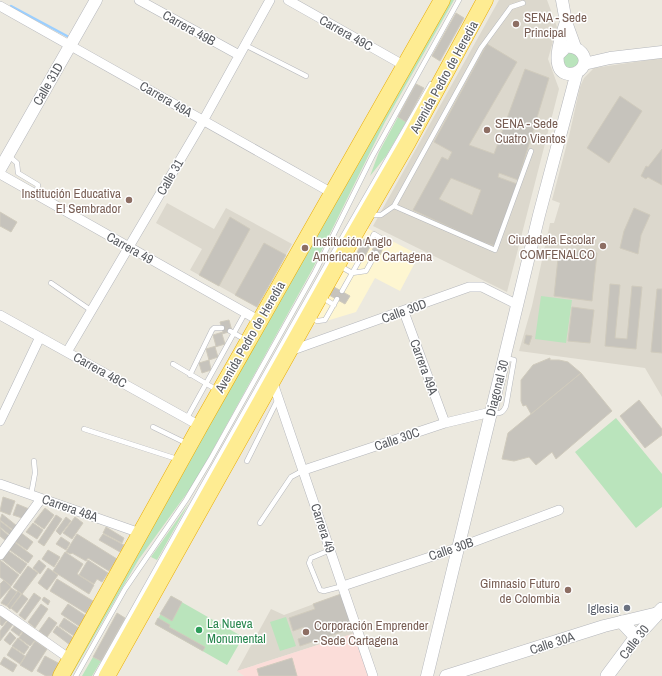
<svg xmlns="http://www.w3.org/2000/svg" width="662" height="676" font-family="'Archivo Narrow',sans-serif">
  <rect width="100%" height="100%" fill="#ece9df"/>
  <path fill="#fef6d1" d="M365,227L419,255L400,291L375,278L356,312L310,326Z"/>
  <path fill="#dcd8cd" d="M499,0H547L557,27L548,59L559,89L507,292L373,226Z
    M662,58V397L645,368L519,351L532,306L549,228L550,223H554L560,203L552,200L569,136L580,87L584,78L594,68Z
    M167,203L214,229L226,208L292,244L257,307L190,270L202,249L156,223Z
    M341,594L355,633L237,671L271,609L284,615Z"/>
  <path fill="#fbddd9" d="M355,633L369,676H244L237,671Z"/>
  <path fill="#bae4bc" d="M448,0H454L385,122L313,268L195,482L139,559L71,676H66Z
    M569,51L579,57L578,66L569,70L560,59Z
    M398,117L406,122L386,156L370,176L379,152Z
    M541,296L572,300L566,343L535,339Z
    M616,418L662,474V507L636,528L575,452Z
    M189,503L157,560L151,557Z
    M171,596L243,637L227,665L155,624Z
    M286,617L296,646L280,651L270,622Z
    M93,657L101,661L92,676H82Z"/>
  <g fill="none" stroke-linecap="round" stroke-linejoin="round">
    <path stroke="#9bcfff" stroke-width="2.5" d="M11,6L67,36"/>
  </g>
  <path fill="#c6c3bc" stroke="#d0cbbd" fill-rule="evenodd" d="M456,13L464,18L440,61L432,56Z
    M487,44L517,62L469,145L494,154L525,69L549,78L518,180L499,173L498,177L517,184L495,246L480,241L413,210L442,157L448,160L452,152L434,142ZM451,178L481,190L472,215L439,199Z
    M416,84L424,88L406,122L398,117Z
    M620,96L642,111L609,163L587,148Z
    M662,149V185L651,179L648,177L646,179L641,176L646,166L648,167Z
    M634,208L650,215L641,235L638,254L620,248L624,231Z
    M0,212L17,222L11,232L0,226Z
    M230,217L250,229L219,286L199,275Z
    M364,239L372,243L362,262L354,258Z
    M264,243L286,255L257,307L235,295Z
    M375,244L383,248L380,255L372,251Z
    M559,249L597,253L592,301L554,296Z
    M610,284L620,285L615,338L627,339L632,286L642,287L636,349L605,346Z
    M334,287L350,296L345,304L329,295Z
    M657,289H662V353L651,352Z
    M572,307L594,310L590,343L568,341Z
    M229,320L232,331L222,334L225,344L215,347L218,357L209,360L211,370L202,373L199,363L209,360L206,349L216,346L213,335L223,332L220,322Z
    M526,335L532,336L529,345L524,343Z
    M550,358V360H559L568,362L581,373L531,414L526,405L523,406L521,401V380L533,365Z
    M581,373L612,411L556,459L552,452L536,465L529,457L514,461L502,459L508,433Z
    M639,400L662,429V435L645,448L620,416Z
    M3,497L15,501L10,515L0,511Z
    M17,504L29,509L25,519L13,515Z
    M45,508L54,515L44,529L34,522Z
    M2,514L17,526L13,530L0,520Z
    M56,515L62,519L44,546L38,542Z
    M66,517L71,521L60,535L56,531Z
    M75,517L83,523L72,539L63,533Z
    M0,521L13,531L10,535L0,527Z
    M33,523L43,530L37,539L26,532Z
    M106,527L124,538L122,543L103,533Z
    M0,528L9,536L6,541L0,536Z
    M20,532L33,542L27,550L14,541Z
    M77,534L117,559L109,571L88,558L86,561L72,553L71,554L66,552Z
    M103,534L124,545L120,552L99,540Z
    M61,537L70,543L66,550L56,544Z
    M13,541L33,556L28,563L7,548Z
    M6,549L27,564L20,574L0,558Z
    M48,550L60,557L54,567L42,559Z
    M65,552L83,564L77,574L94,585L89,594L53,571Z
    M0,560L19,575L11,586L0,577Z
    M39,560L46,566L40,574L33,568Z
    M88,560L108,573L102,582L97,579L94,584L79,575Z
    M28,566L38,573L22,594L13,587Z
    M48,568L58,575L47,590L38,583Z
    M57,579L93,601L86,613L50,591Z
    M4,580L11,587L0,599V584Z
    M11,588L17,592L7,606L1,603Z
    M18,591L21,594L10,609L7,606Z
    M34,593L41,598L25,620L19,615Z
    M22,594L28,599L17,613L11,608Z
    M341,594L353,628L300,646L298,639L307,636L304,627L293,631L289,618L315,609L313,604Z
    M171,596L182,602L172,621L160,614Z
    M44,597L50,601L48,605L42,600Z
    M41,604L48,609L35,628L28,622Z
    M68,604L86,616L79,626L61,614Z
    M117,613L125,618L101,661L93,657Z
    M0,615L7,620L2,626L0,624Z
    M49,617L57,623L47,637L39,631Z
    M64,618L79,628L74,636L59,626Z
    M158,618L170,625L169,627L205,647L203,651L155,624Z
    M9,619L14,623L0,641V631Z
    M16,624L23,630L19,636L11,630Z
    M57,626L75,639L70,645L53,632Z
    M24,630L36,639L30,646L19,638Z
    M10,632L16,638L10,645L4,640Z
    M18,638L29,647L24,654L12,646Z
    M35,641L47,649L32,672L20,665Z
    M12,647L25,656L20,664L7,655Z
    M45,656L60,664L53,676H46L37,671Z
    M4,657L17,665L13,672L0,664Z
    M292,658L297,676H259L257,669Z"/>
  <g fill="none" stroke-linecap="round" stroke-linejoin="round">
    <g stroke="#b5b7bc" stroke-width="5.5">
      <path id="service" d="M245,45L306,76
        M9,156L17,163L18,173L38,185L36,195
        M394,206L495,250L531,151
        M369,215H381L394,206L481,48L511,7L523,3
        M370,242L374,234L384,240L380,246
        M340,266L352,273L366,271L376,253
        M51,283L92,311
        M342,291L359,261
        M323,298L334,305
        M311,318L317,321L325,320L337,299
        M230,331L246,340
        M173,364L217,390
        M190,375L212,330L214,328H222
        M492,413C500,414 503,413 506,406L514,360L505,358
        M187,418L245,313
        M153,427L188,444
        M84,429L177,459
        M247,461L278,399
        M31,495L35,473L34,461
        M260,523L291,477L304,470
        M330,550L311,558L309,563L320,590L324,591L343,586
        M76,676L125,589L186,500L210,460L315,272L372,157L459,0
        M96,676L335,250L431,84"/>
    </g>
    <g stroke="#b5b7bc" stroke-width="10">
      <path id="minor" d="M139,0L239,55
        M288,0L405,66
        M0,6L332,193
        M0,174L260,321
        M404,312L445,423
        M0,315L200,426
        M290,351L469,287H482L518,305
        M67,352L203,121L270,0
        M272,380L373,676
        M0,421L40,337
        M304,470L445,423L491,412
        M0,484L140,533
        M0,555L41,499
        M343,586L457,548L559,510
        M0,610L70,659"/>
    </g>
    <g stroke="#b5b7bc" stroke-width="13">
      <path id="tertiary" d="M562,0L566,22L575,47
        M558,55L566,47C578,45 590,57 582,68C579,72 574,74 568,74C548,70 562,34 566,22
        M584,64L610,58L662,52
        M0,169L96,0
        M427,676L539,215L577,72
        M446,676L604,626L658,613"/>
    </g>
    <g stroke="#b5b8be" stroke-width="14">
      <path id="secondary" d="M622,622L636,637
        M607,676L636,637L662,609"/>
    </g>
    <g stroke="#eaac00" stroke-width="17">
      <path id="trunk" d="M61,676L200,426L442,0
        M107,676L349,244L408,142L485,0"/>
    </g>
    <use href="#service" stroke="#fff" stroke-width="4.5"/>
    <use href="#minor" stroke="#fff" stroke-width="9"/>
    <use href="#tertiary" stroke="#fff" stroke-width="12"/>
    <use href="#secondary" stroke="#fff" stroke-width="13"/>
    <use href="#trunk" stroke="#feec92" stroke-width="16"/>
  </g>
  <g fill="#8d6e63" stroke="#fff" stroke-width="1.5">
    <circle cx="516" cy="24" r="4"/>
    <circle cx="487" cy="130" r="4"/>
    <circle cx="129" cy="200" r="4"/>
    <circle cx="603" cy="246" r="4"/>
    <circle cx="305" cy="248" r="4"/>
    <circle cx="568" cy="590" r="4"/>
    <circle cx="306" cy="632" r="4"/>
  </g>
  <circle fill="#6b7280" stroke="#fff" stroke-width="1.5" cx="627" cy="608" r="4"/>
  <circle fill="#2e9e5b" stroke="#fff" stroke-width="1.5" cx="199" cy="630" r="4"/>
  <g text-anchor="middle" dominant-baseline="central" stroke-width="3" stroke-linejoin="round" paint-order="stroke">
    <g font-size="13" fill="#785e54" stroke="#fff" text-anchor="start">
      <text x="524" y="17">SENA - Sede<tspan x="524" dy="15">Principal</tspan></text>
      <text x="495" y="123">SENA - Sede<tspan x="495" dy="15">Cuatro Vientos</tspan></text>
      <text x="121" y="193" text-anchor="end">Institución Educativa<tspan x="121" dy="15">El Sembrador</tspan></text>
      <text x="595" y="239" text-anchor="end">Ciudadela Escolar<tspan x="595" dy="15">COMFENALCO</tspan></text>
      <text x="313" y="241">Institución Anglo<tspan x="313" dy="15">Americano de Cartagena</tspan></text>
      <text x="560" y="583" text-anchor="end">Gimnasio Futuro<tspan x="560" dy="15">de Colombia</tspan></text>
      <text x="314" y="625">Corporación Emprender<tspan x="314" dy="15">- Sede Cartagena</tspan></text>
    </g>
    <g font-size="13" fill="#585b60" stroke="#fff">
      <text transform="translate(189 28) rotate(29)">Carrera 49B</text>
      <text transform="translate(346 33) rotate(29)">Carrera 49C</text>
      <text transform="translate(444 77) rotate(-61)">Avenida Pedro de Heredia</text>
      <text transform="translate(48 84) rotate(-60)">Calle 31D</text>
      <text transform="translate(166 99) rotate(30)">Carrera 49A</text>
      <text transform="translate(170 177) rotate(-60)">Calle 31</text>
      <text transform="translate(130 248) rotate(29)">Carrera 49</text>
      <text transform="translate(404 311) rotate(-20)">Calle 30D</text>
      <text transform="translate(250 337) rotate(-60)">Avenida Pedro de Heredia</text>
      <text transform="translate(424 367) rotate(70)">Carrera 49A</text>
      <text transform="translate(100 370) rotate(29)">Carrera 48C</text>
      <text transform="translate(497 388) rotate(-76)">Diagonal 30</text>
      <text transform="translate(397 439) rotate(-19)">Calle 30C</text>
      <text transform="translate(70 508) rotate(19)">Carrera 48A</text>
      <text transform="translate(323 528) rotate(72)">Carrera 49</text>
      <text transform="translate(451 549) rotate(-19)">Calle 30B</text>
      <text transform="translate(634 642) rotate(-52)">Calle 30</text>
      <text transform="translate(552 643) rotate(-18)">Calle 30A</text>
    </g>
    <g font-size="13" fill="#5b616d" stroke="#fff" text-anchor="end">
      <text x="619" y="608">Iglesia</text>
    </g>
    <g font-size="13" fill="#27864d" stroke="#fff" text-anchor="start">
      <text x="207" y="623">La Nueva<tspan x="207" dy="15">Monumental</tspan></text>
    </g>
  </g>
</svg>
